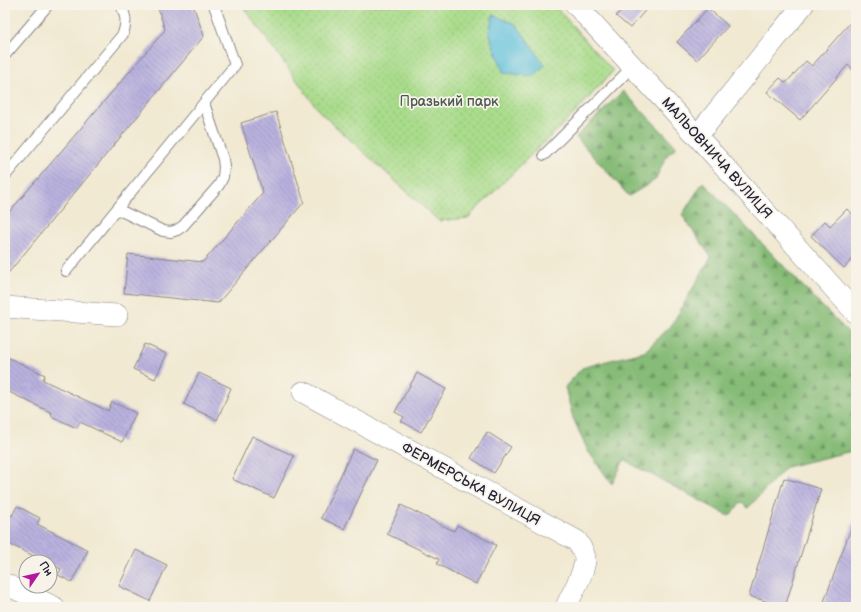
<svg xmlns="http://www.w3.org/2000/svg" width="861" height="612" font-family="'Balsamiq Sans',sans-serif">
  <defs>
    <pattern id="forest-firs" width="22" height="20" patternUnits="userSpaceOnUse"><rect width="22" height="20" fill="#86bc77"/><path d="M5 1l3.5 6h-7zM16 11l3.5 6h-7z" fill="#6d9863"/></pattern>
    <pattern id="park-dots" width="8" height="8" patternUnits="userSpaceOnUse"><rect width="8" height="8" fill="#a9dc8b"/><path d="M2 2h.1M6 6h.1" fill="none" stroke="#91bc79" stroke-width="1.8" stroke-linecap="round"/></pattern>
    <pattern id="building-back-hatch" width="6" height="6" patternUnits="userSpaceOnUse"><rect width="6" height="6" fill="#bab2df"/><path d="M-1 5l2 2M0 0l6 6M5-1l2 2" fill="none" stroke="#9790b6"/></pattern>
  </defs>
  <rect width="100%" height="100%" fill="#f7f3e8"/>
  <filter id="ink" filterUnits="userSpaceOnUse"><feTurbulence type="fractalNoise" baseFrequency=".025" numOctaves="2"/><feDisplacementMap in="SourceGraphic" scale="8" xChannelSelector="R" yChannelSelector="G"/><feConvolveMatrix kernelMatrix="1 2 1 2 8 2 1 2 1" color-interpolation-filters="sRGB"/></filter>
  <filter id="wash" filterUnits="userSpaceOnUse"><feTurbulence type="fractalNoise" baseFrequency=".012" numOctaves="4" result="noise"/><feDisplacementMap in="SourceGraphic" scale="16" xChannelSelector="R" yChannelSelector="G"/><feGaussianBlur stdDeviation="0.9" result="paint"/><feColorMatrix in="noise" values="0 0 0 0 0 0 0 0 0 0 0 0 0 0 0 0 0 1.4 0 .05"/><feComposite in="paint" operator="in"/></filter>
  <g filter="url(#wash)">
    <rect width="100%" height="100%" fill="#f1e9d2"/>
    <path fill="url(#forest-firs)" stroke="#546f59" d="M623,91L677,147L667,155L655,180L629,196L576,137Z
      M703,182L821,305L856,340V450L786,467L748,508L742,502L729,516L624,460L612,484L588,451L573,418L565,387L582,368L607,361L644,352L671,326L711,257L682,215Z"/>
    <path fill="url(#park-dots)" stroke="#667f63" d="M242,5H554L613,71L573,115L531,155L468,218L439,221L320,112Z"/>
    <path fill="#5dbfdc" stroke="#40708c" d="M493,15L516,24L545,65L533,76L504,73L493,45L489,31Z"/>
    <g id="blocks">
      <path fill="url(#building-back-hatch)" d="M157,5H193L204,36L5,277V217L165,30Z
        M626,5H650L630,28L616,16Z
        M708,8L728,26L697,60L677,42Z
        M856,16V72L848,65L800,120L767,92L780,78L786,83L806,61L812,66Z
        M276,112L304,202L218,303L124,293L128,254L203,262L263,193L241,123Z
        M847,209L856,217V255L844,268L811,236L825,221L830,226Z
        M145,344L167,354L155,379L133,369Z
        M5,356L45,375L43,380L108,411L112,402L136,413L122,442L80,422L77,428L51,416L52,413L5,390Z
        M199,373L231,388L217,420L184,404Z
        M417,373L446,389L421,432L401,421L404,417L395,412Z
        M487,432L511,447L494,473L471,458Z
        M252,436L294,456L274,498L232,479Z
        M353,449L377,460L344,529L321,518Z
        M784,478L821,489L785,607L749,596Z
        M401,505L454,531L457,525L496,545L476,584L437,564L439,559L387,534Z
        M17,506L40,518L37,524L88,550L72,582L58,575L61,569L50,564V562H46L5,542V512L12,516Z
        M854,520L856,521V607H822Z
        M136,550L167,565L150,601L119,586Z"/>
    </g>
  </g>
  <g filter="url(#ink)">
    <use href="#blocks" fill-opacity="0" stroke="#8a8686" stroke-width="1"/>
    <g fill="none" stroke-linecap="round" stroke-linejoin="round">
      <g stroke="#8a8686" stroke-width="12">
        <path id="lane" d="M5,55L48,5
          M544,155L633,66
          M5,176L123,34C127,22 126,17 121,5
          M117,209L163,231L171,232L177,230L183,226L219,185L223,177L224,167L223,159L204,103
          M66,271L235,65L214,5"/>
      </g>
      <g stroke="#8a8686" stroke-width="22">
        <path id="street" d="M576,5L697,136L856,313
          M697,136L803,5
          M5,307L117,315
          M303,392L577,541C580,547 585,552 585,559C585,572 571,595 566,607
          M5,584L54,607"/>
      </g>
      <use href="#lane" stroke="#fff" stroke-width="10"/>
      <use href="#street" stroke="#fff" stroke-width="21"/>
    </g>
  </g>
  <g text-anchor="middle" dominant-baseline="central" stroke-width="3.5" stroke-linejoin="round" paint-order="stroke">
    <g font-size="14" fill="#4a5a53" stroke="#f7f3e8">
      <text x="449" y="101">Празький парк</text>
    </g>
    <g font-size="14" fill="#22223b" stroke="#f7f3e8">
      <text transform="translate(717 158) rotate(48)">МАЛЬОВНИЧА ВУЛИЦЯ</text>
      <text transform="translate(471 484) rotate(29)">ФЕРМЕРСЬКА ВУЛИЦЯ</text>
    </g>
  </g>
  <rect width="861" height="612" fill="none" stroke="#f7f3e8" stroke-width="20"/>
  <g transform="translate(38 574) rotate(56)"><circle r="19" fill="#f7f3e8" stroke="#a29fa3"/>
  <path d="M0-3L7 15L0 10L-7 15Z" fill="#b5179e"/>
  <text y="-6" font-size="11" font-weight="bold" text-anchor="middle" fill="#22223b">Пн</text>
  </g>
</svg>
